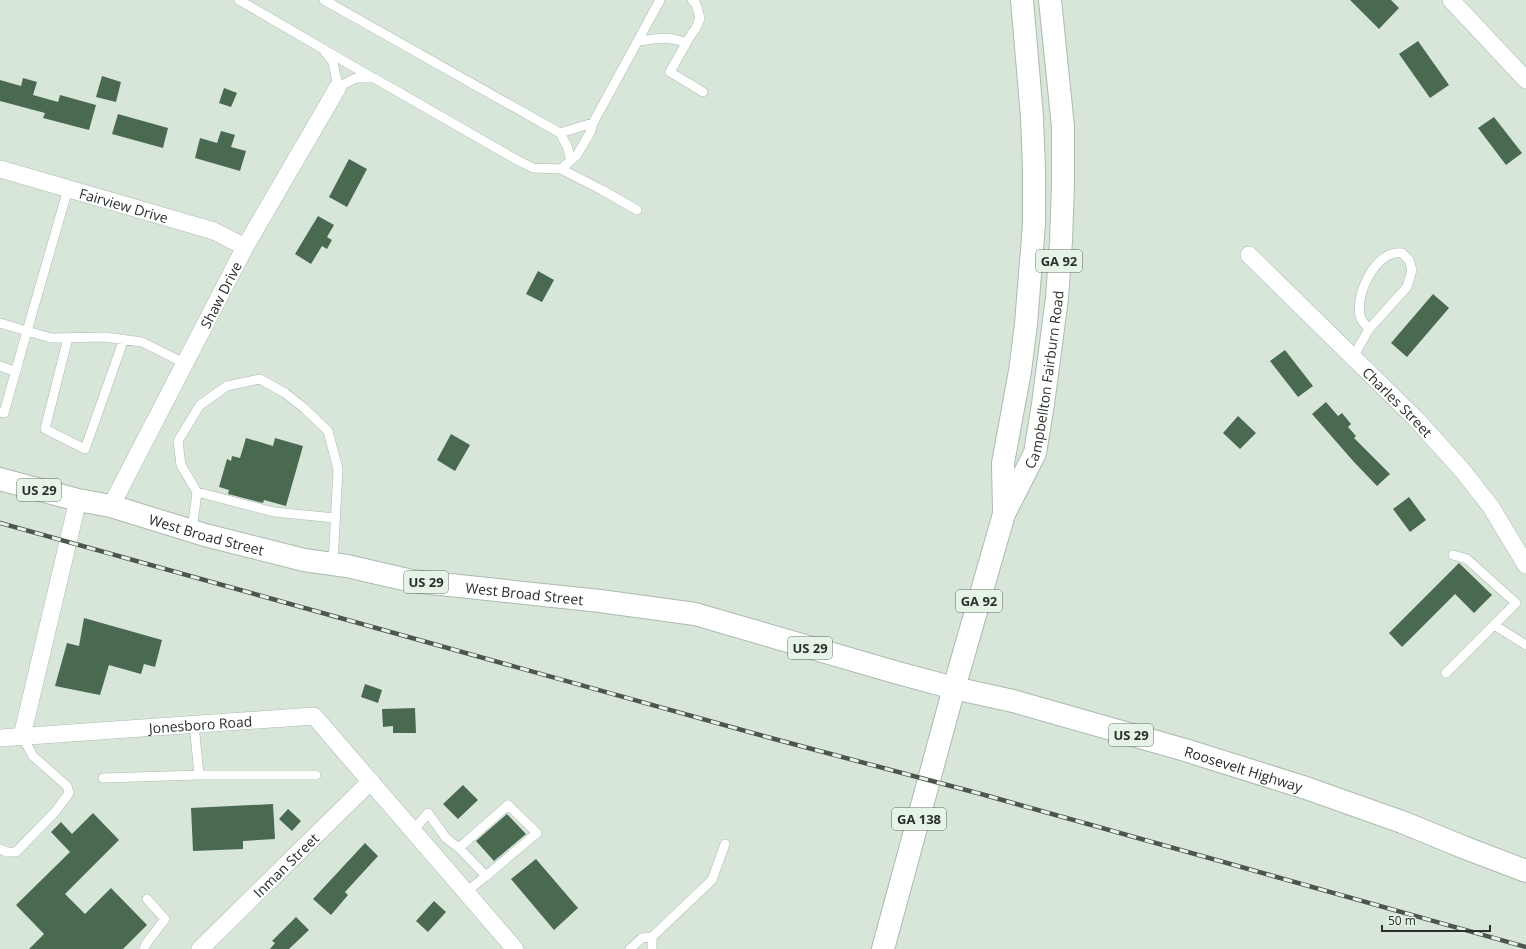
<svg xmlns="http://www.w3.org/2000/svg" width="1526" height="949" font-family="'Open Sans',sans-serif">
  <rect width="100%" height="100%" fill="#d8e6da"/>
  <path fill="#4a6951" d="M1350,0H1391L1399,8L1379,29Z
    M1418,41L1449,85L1430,98L1399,54Z
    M102,76L121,82L116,102L96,97Z
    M23,78L37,82L33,95L58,102L60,95L96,105L89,130L43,118L45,113L0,101V80L21,86Z
    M224,88L237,93L231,107L219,103Z
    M118,114L168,128L163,148L112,134Z
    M1494,117L1522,153L1506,165L1478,128Z
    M221,131L235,135L231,147L246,151L240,171L195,158L200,138L217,143Z
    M349,159L367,169L347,207L329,197Z
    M318,216L334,225L327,237L332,240L327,249L322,246L311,264L295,254Z
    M538,271L554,280L542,302L526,294Z
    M1433,294L1449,308L1407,357L1391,343Z
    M1285,350L1313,386L1298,397L1270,361Z
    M1326,402L1338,416L1342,413L1351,424L1348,427L1356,436L1354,438L1390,474L1377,486L1354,462L1312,414Z
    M1238,416L1256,433L1240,449L1223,433Z
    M451,434L470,445L455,471L437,460Z
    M246,438L273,446L275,438L303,446L286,506L264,500L263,503L228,494L229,490L219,487L227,459L231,461L232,456L240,458Z
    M1409,497L1426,520L1410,532L1393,509Z
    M1459,563L1492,595L1474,613L1455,594L1402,647L1389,633Z
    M84,618L162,640L155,667L144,664L141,674L109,665L100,695L55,686L67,643L79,646Z
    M365,684L382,690L378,703L361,697Z
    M415,708L416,733H393V726L383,727L382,709Z
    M463,785L478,800L458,819L443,804Z
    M273,804L275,839L243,841V849L193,851L191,808Z
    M288,809L301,821L292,831L279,819Z
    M93,813L119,840L65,894L85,914L111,888L147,925L123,949H29L44,934L16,905L70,852L51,832L61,822L72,834Z
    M507,814L526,834L494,861L476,841Z
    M365,843L378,856L345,892L348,895L331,915L313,899Z
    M536,859L578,908L554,930L511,879Z
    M434,901L446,912L428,932L416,921Z
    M296,917L309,930L289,949H270L275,943L272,941Z"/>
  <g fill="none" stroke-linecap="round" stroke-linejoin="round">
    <g stroke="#abbaae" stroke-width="10">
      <path id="lane" d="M239,0L373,78
        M324,0L560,133L567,146L571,160
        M692,0L696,4L700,18L696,28L689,38L670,72L703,92
        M638,41C657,39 667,35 686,43
        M322,48L333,62L338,87L356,78H374L517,160L533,168L561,169L602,190L637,210
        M560,133L593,123
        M561,169L577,155L591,131L593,123L660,0
        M68,189L27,331L51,338L105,337L142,342L184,363
        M0,323L27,331L4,413L0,412
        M68,338L45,429L85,449L124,339
        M1353,357L1369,329L1407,287L1412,270L1409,260L1402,253C1375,249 1353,298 1361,319C1363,323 1367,326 1369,329
        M0,366L16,372
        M197,492L274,512L335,518
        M192,531L197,492L181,465L178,441L200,405L227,386L260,379L285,393L304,408L328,431L338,469L333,564
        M1453,555L1467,559L1516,603L1494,625
        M1446,673L1494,625L1526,645
        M199,775H316
        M103,778L199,775L194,724
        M413,831L428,813L446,838L459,848
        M0,849L7,852H16L55,812L69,793L67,786L33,756L22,736
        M466,892L486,876L459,848L508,805L537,833L486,876
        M144,949L146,944L165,919L147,899
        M630,949L642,938L652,937L712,880L725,844
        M652,949V937"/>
    </g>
    <g stroke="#abbaae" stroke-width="18">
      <g id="street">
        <path d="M1451,0L1526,80"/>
        <path id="s1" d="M0,169L214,231L245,247"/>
        <path id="s2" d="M1249,255L1416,419L1462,470L1491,507L1526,565"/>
        <path id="s3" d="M111,506L245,247L338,87"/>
        <path d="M22,736L78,500"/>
        <path id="s4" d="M0,738L314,716L515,949"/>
        <path id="s5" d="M200,949L371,781"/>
      </g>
    </g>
    <g stroke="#abbaae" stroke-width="24">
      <g id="primary">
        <path id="s6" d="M0,479L78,500L111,506L205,535L304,560L347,566L412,581L600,601L695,614L898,673L954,688L1013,701L1185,750L1306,788L1402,822L1463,847L1526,871"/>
        <path d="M1004,511L1003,463L1020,371L1026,324L1034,224V170L1032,117L1022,0"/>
        <path id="s7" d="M883,949L954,688L1004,514L1035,453L1043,404L1057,298L1061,241L1063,184V127L1050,0"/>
      </g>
    </g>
    <use href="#lane" stroke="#fff" stroke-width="9"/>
    <use href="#street" stroke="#fff" stroke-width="17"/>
    <use href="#primary" stroke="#fff" stroke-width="22"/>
    <g stroke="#4e554f" stroke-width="4.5">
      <path id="rail" d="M0,523L767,737L981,794L1526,947"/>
    </g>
    <use href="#rail" stroke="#e5f4e7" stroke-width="3" stroke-dasharray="9" stroke-linecap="butt"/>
  </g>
  <g text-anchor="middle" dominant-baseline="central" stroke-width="4" stroke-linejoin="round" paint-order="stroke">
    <g fill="#e5f4e7" stroke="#616a63" stroke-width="1">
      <rect x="1036" y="250" width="46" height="22" rx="3"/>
      <rect x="17" y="479" width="44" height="22" rx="3"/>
      <rect x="404" y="571" width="44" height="22" rx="3"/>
      <rect x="956" y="590" width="46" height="22" rx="3"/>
      <rect x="788" y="637" width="44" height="22" rx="3"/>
      <rect x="1109" y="724" width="44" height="22" rx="3"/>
      <rect x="892" y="808" width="54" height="22" rx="3"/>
    </g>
    <g font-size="13" font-weight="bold" fill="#292f2a">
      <text x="1059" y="261">GA 92</text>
      <text x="39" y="490">US 29</text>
      <text x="426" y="582">US 29</text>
      <text x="979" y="601">GA 92</text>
      <text x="810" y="648">US 29</text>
      <text x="1131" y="735">US 29</text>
      <text x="919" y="819">GA 138</text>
    </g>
    <g font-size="14" fill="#292f2a" stroke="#e5f4e7">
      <text stroke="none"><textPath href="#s1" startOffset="129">Fairview Drive</textPath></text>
      <text stroke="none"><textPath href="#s3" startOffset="238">Shaw Drive</textPath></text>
      <text stroke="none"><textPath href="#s7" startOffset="594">Campbellton Fairburn Road</textPath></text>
      <text stroke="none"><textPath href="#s2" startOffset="209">Charles Street</textPath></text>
      <text stroke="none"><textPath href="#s6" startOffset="214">West Broad Street</textPath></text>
      <text stroke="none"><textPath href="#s6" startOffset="538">West Broad Street</textPath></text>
      <text stroke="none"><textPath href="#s4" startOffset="201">Jonesboro Road</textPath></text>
      <text stroke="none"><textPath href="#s6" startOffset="1280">Roosevelt Highway</textPath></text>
      <text stroke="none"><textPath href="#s5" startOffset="120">Inman Street</textPath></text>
    </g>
  </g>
  <path d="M1382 925v6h108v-6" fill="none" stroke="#292f2a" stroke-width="2"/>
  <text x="1388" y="925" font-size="12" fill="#292f2a" stroke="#e5f4e7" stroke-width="3" paint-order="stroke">50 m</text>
</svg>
